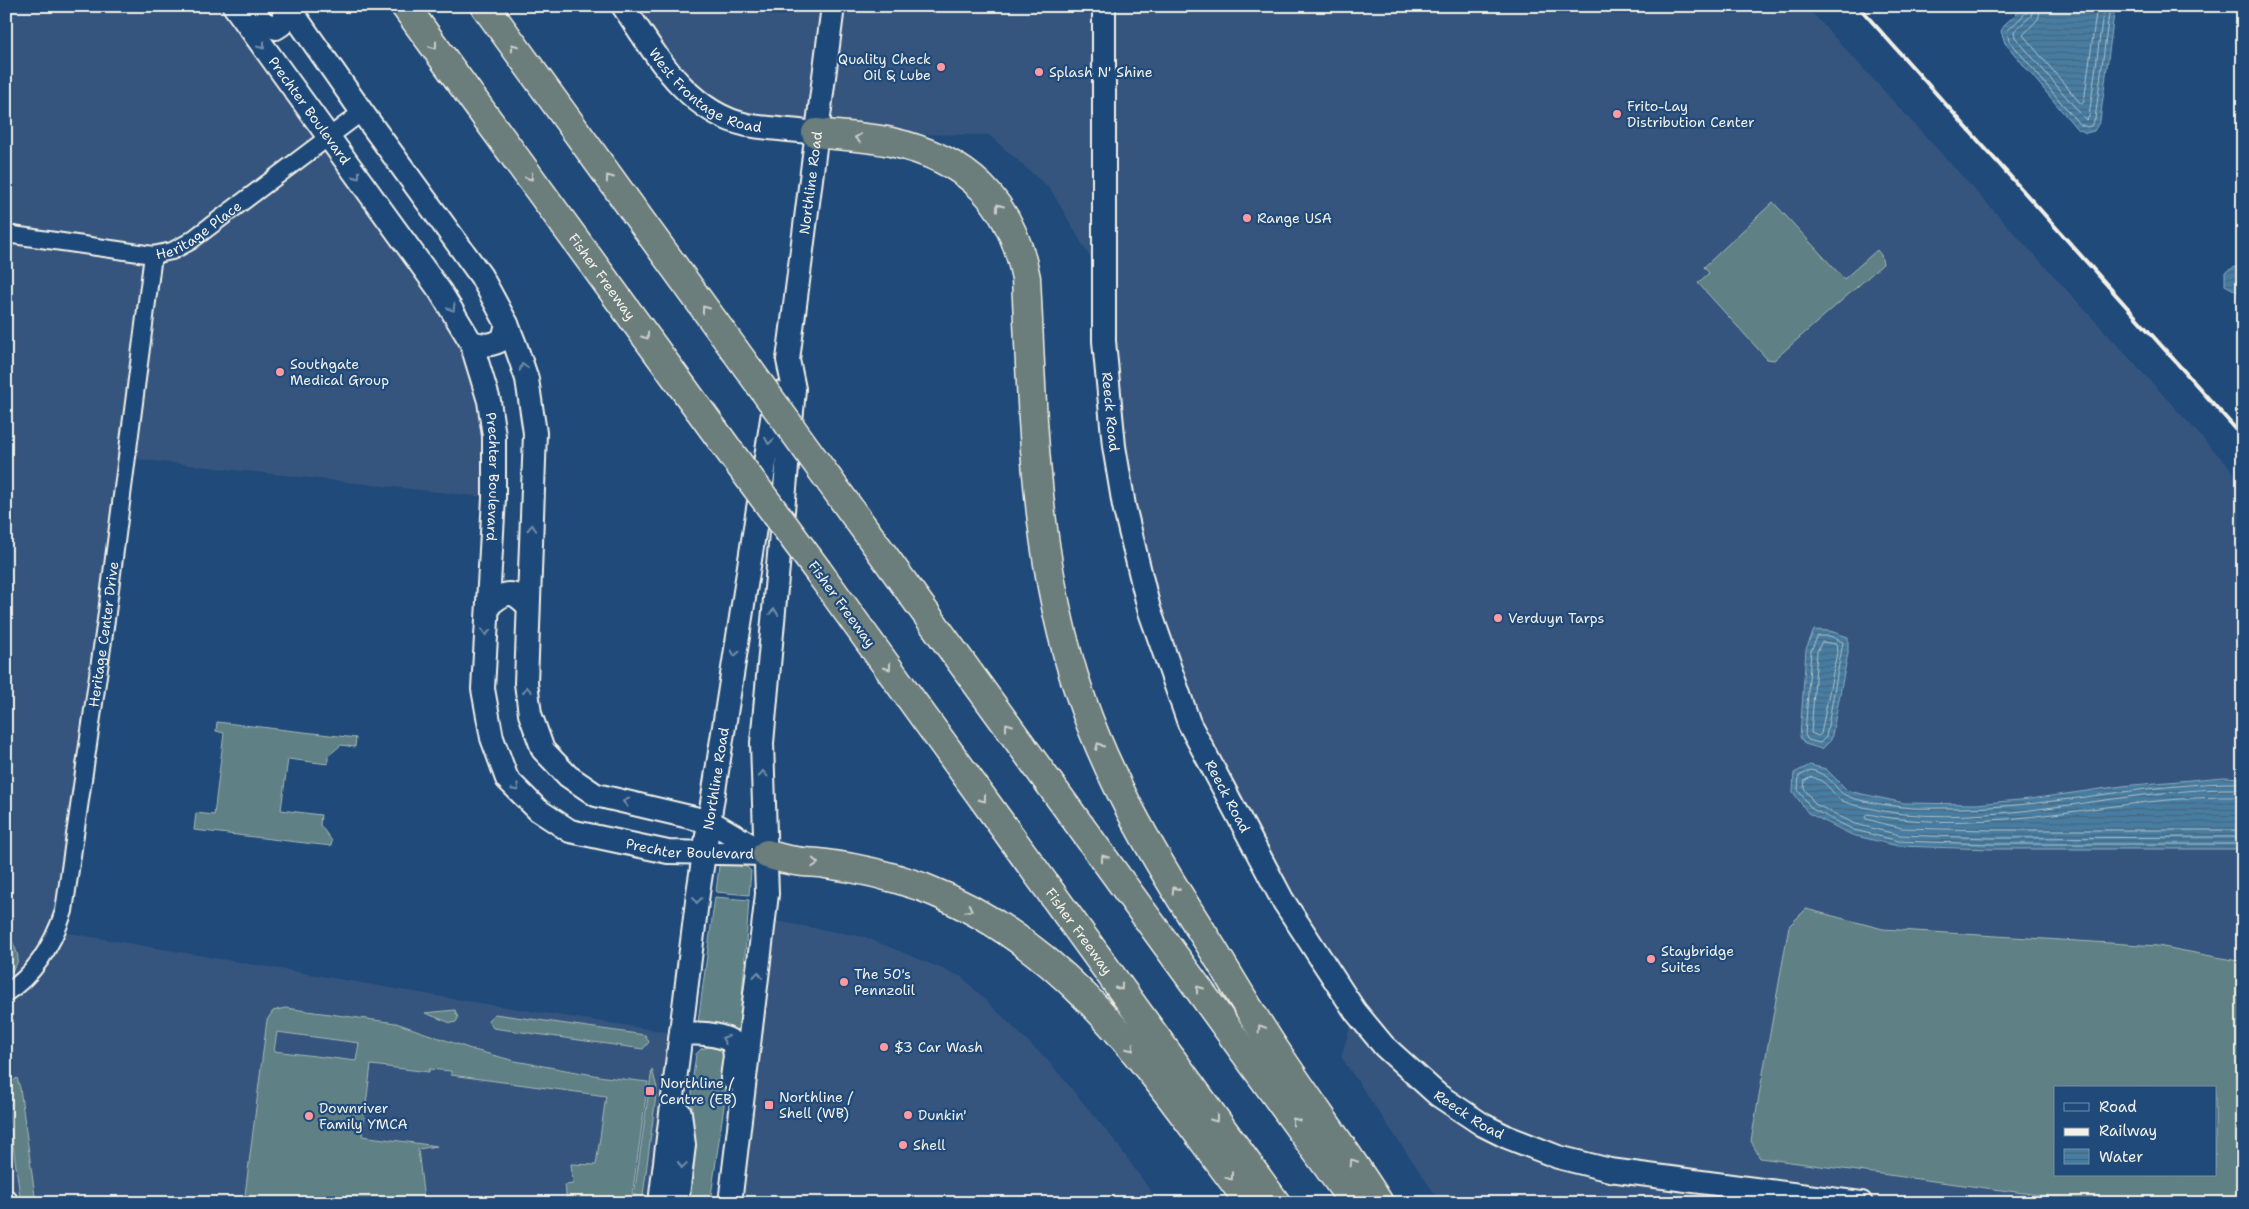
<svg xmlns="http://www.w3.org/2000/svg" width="2249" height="1209" font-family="'Shantell Sans',sans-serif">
  <defs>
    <pattern id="water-rules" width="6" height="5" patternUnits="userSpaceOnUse" patternTransform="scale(1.25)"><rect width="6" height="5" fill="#467da3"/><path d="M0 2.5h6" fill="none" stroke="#476579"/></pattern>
  </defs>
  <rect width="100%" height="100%" fill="#1f4a7a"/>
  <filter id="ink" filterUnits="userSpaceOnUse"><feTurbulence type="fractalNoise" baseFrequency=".02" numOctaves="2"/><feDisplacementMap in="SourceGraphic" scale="10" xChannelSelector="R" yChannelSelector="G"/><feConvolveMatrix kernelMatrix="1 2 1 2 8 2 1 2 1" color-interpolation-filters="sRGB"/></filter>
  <g filter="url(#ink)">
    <path fill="#34557e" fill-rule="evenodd" d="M6,6H234L471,342L494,498L126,458L57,931L473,1002L681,1034L660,1203H6Z
      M621,6H1806L2243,482V1203H1441L1341,1057L1355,1011L1236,815L1133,550L1103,280L1051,190L989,135L816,133L721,115ZM2055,1088H2215V1175H2055Z
      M764,919L865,937L962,977L1050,1063L1115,1141L1159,1203H730Z"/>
    <path fill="#5e8085" stroke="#a9b8b6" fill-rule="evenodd" d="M1773,202L1844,279L1877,250L1881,255L1883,264L1774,360L1767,359L1698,283L1709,273L1704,267Z
      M217,722L356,738L355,747L341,745L328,756V764L288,759L281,810L321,815L320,825L332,841L331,846L194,830L196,813L214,815L224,733L216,731Z
      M721,863L747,867L751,871L749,895L716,892L719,866Z
      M715,897L749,900L740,1025L736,1031L722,1024L698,1022Z
      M6,908C12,915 9,922 10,931C12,952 29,957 6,976Z
      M1806,909L1883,929L2158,946L2243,962V1203H2099L1760,1158L1751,1141L1789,926ZM2055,1088H2215V1175H2055Z
      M285,1008L396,1023L474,1050L515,1061L605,1077L648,1082L631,1203H567L565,1185L573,1184L571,1164L596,1165L606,1096L451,1075V1071L429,1069V1072L371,1065L362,1136L437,1146L418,1149L424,1201L440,1199L438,1203H244L267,1020L273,1011ZM277,1032L359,1043L356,1061L274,1051Z
      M455,1010L458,1018L456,1022L451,1023L425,1013Z
      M495,1014L645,1035L649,1042L643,1049L493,1028L488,1020Z
      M709,1047L719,1049L728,1054L730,1064L710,1203H683L692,1139V1084L696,1054L701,1049Z
      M652,1069L657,1088L642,1203H633Z
      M17,1078L20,1088L36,1203H21L6,1094L8,1085Z"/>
    <path fill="url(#water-rules)" stroke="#8cabbf" d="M2025,6H2115L2100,121L2094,131L2086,133L2076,128L2005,43L2001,31L2006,23Z
      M2235,267H2243V295L2225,285V272Z
      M1814,630L1830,631L1848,637V653L1831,740L1822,749L1805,744L1800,737L1806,649Z
      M1810,765L1826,769L1848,791L1904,803L1976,804L2030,799L2122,786L2224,777L2243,778V849H1990L1898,846L1852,835L1808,813L1793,792L1794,773Z"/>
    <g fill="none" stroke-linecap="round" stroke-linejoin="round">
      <path stroke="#aec3cc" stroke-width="1" d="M2028,6L2027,12L2007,31L2009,40L2079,124L2087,127L2091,126L2095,119L2110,6
        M2034,6L2031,16L2014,31L2015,37L2086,120L2089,117L2104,6
        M2042,6L2038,19L2023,35L2081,104L2084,102L2097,6
        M1818,636H1830L1843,642L1826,737L1820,743L1808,740L1805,735L1811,651Z
        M1822,642L1836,644L1837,652L1821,734L1818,736L1811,733L1817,652Z
        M2243,783C2143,782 2044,810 1944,808C1931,808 1916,809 1903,807C1887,805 1861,802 1847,796C1834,791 1835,776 1811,770L1799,776L1798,790L1812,809L1854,830L1899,841L1990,844H2243
        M2243,789C2129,787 2017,824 1903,814C1893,813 1847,805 1841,800C1830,791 1827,781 1812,777L1805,780L1804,788L1815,804L1855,824L1900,835L1990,838L2243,837
        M2243,797C2117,794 1993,839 1867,814L1865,817L1866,819L1901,828L1990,830H2243"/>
      <g stroke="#f4f1e8" stroke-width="20">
        <g id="street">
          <path id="s1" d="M6,234L153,255L172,251L189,242L362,112"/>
          <path id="s2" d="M6,993C36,974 53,944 64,911L106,620L153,255"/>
        </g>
      </g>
      <g stroke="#f4f1e8" stroke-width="26">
        <g id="secondary">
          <path id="s3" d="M234,6L440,291L471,342L489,401L494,436V498L483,689L492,738L507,779L538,810L570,831L668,852L767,854"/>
          <path d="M250,6L263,23L276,28L282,24L286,6"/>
          <path d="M288,6L362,112L481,276L507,324L516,347L527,379L535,433L526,683L530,714L543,750L568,776L596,795L711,822L764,853"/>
          <path id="s4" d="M623,6C655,53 687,112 747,125C769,129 793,130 816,133"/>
          <path id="s5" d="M1104,6V341L1114,446L1124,506L1149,609L1189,723L1282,899L1355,1011L1384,1046L1438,1095L1483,1125L1507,1137L1558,1157L1610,1170L1861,1203"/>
          <path d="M471,342C483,346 492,346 503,339L507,324"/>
          <path d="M488,606C506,591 512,589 528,606"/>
          <path d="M681,1034C700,1033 717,1033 733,1042L735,1056L732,1078"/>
          <path d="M6,1201L7,1203"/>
          <path id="s6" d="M660,1203L698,893L776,393"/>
          <path d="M677,1203L684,1145L680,1113"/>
          <path id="s7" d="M730,1203L767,894L762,743L794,389L788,360L833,6"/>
        </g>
      </g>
      <g stroke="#f4f1e8" stroke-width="31">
        <g id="highway">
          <path id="s8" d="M405,6L722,441"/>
          <path d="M485,6L734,349"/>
          <path d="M816,133C841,136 867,137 891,142C968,159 1011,201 1026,278C1033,418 1034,561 1080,695C1110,784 1159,865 1209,943C1233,982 1256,1022 1282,1060C1314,1108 1348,1154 1379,1203"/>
          <path d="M829,480L1354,1203"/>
          <path id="s9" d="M818,571L1276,1203"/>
          <path d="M767,854C776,857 786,860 796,861C806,863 816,862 826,864C859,868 891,876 922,887C1076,946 1154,1078 1250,1203"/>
        </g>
      </g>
      <use href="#street" stroke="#1f4a7a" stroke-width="16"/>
      <use href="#secondary" stroke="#1f4a7a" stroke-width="22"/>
      <use href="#highway" stroke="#6c7e7c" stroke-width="28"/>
      <path stroke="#f4f1e8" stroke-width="4" d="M1858,6L2243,437"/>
      <g stroke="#f4f1e8" stroke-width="31" stroke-linecap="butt">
        <path id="highway-bridge" d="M734,349L829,480
          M722,441L818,571"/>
      </g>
      <use href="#highway-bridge" stroke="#6c7e7c" stroke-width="28"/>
    </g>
    <defs><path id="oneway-chevron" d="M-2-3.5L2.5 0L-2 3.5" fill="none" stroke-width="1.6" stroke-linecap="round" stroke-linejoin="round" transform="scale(1.25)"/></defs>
    <g stroke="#748da6">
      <use href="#oneway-chevron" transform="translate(262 46) rotate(54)"/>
      <use href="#oneway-chevron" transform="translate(357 176) rotate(54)"/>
      <use href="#oneway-chevron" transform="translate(452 308) rotate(58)"/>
      <use href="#oneway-chevron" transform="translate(523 367) rotate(-108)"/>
      <use href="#oneway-chevron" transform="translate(769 441) rotate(99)"/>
      <use href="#oneway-chevron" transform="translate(532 528) rotate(-87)"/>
      <use href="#oneway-chevron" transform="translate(774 612) rotate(-85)"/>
      <use href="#oneway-chevron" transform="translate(486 632) rotate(93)"/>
      <use href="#oneway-chevron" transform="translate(735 653) rotate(99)"/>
      <use href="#oneway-chevron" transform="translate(527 690) rotate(-96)"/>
      <use href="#oneway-chevron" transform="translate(763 774) rotate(-92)"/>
      <use href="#oneway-chevron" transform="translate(516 788) rotate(46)"/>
      <use href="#oneway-chevron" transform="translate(626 802) rotate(-168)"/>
      <use href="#oneway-chevron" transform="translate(697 900) rotate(97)"/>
      <use href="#oneway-chevron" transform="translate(758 975) rotate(-84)"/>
      <use href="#oneway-chevron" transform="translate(725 1039) rotate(-157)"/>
      <use href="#oneway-chevron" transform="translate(682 1165) rotate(98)"/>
    </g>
    <g stroke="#cbcec8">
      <use href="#oneway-chevron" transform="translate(434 46) rotate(54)"/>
      <use href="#oneway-chevron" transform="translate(514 47) rotate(-126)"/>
      <use href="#oneway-chevron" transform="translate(858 138) rotate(-173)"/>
      <use href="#oneway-chevron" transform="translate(530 177) rotate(54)"/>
      <use href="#oneway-chevron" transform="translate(609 178) rotate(-126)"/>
      <use href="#oneway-chevron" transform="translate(999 207) rotate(-126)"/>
      <use href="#oneway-chevron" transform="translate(705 309) rotate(-126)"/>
      <use href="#oneway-chevron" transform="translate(646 336) rotate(54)"/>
      <use href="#oneway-chevron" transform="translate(888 667) rotate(54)"/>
      <use href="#oneway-chevron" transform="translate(1008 726) rotate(-126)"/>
      <use href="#oneway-chevron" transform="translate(1099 746) rotate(-114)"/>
      <use href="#oneway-chevron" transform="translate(983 799) rotate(54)"/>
      <use href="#oneway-chevron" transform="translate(1104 858) rotate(-126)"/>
      <use href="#oneway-chevron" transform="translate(815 863) rotate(3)"/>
      <use href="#oneway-chevron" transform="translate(1175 890) rotate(-122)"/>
      <use href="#oneway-chevron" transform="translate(969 909) rotate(28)"/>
      <use href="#oneway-chevron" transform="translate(1120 987) rotate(54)"/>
      <use href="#oneway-chevron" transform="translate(1199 989) rotate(-126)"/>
      <use href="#oneway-chevron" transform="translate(1261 1028) rotate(-122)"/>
      <use href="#oneway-chevron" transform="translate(1131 1048) rotate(51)"/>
      <use href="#oneway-chevron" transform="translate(1215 1119) rotate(54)"/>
      <use href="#oneway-chevron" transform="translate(1295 1121) rotate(-126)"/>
      <use href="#oneway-chevron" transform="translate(1353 1162) rotate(-123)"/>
      <use href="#oneway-chevron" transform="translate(1230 1177) rotate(53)"/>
    </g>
  </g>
  <g fill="#ff9aa2" stroke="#1f4a7a" stroke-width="2">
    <circle cx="941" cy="67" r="5"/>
    <circle cx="1039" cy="72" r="5"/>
    <circle cx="1617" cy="114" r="5"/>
    <circle cx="1247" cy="218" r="5"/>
    <circle cx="280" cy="372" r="5"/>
    <circle cx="1498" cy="618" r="5"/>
    <circle cx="1651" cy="959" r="5"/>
    <circle cx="844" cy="982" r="5"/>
    <circle cx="884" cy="1047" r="5"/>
    <rect x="645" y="1086" width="10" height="10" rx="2.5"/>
    <rect x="764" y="1100" width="10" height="10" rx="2.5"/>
    <circle cx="908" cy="1115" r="5"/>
    <circle cx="309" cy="1116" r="5"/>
    <circle cx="903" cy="1145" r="5"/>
  </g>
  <g text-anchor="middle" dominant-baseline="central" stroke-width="4.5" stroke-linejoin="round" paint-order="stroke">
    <g font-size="14" fill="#f4f1e8" stroke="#1f4a7a" text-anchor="start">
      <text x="931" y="59" text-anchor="end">Quality Check<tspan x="931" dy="16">Oil &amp; Lube</tspan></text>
      <text x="1049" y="72">Splash N' Shine</text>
      <text x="1627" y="106">Frito-Lay<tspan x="1627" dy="16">Distribution Center</tspan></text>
      <text x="1257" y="218">Range USA</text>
      <text x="290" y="364">Southgate<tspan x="290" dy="16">Medical Group</tspan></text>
      <text x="1508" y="618">Verduyn Tarps</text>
      <text x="1661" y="951">Staybridge<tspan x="1661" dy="16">Suites</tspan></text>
      <text x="854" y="974">The 50's<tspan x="854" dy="16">Pennzolil</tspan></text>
      <text x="894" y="1047">$3 Car Wash</text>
      <text x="660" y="1083">Northline /<tspan x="660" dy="16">Centre (EB)</tspan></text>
      <text x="779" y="1097">Northline /<tspan x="779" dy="16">Shell (WB)</tspan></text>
      <text x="319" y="1108">Downriver<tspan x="319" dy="16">Family YMCA</tspan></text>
      <text x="918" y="1115">Dunkin'</text>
      <text x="913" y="1145">Shell</text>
    </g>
    <g font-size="14" fill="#f4f1e8" stroke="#1f4a7a">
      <text stroke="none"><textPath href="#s4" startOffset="122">West Frontage Road</textPath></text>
      <text stroke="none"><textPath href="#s3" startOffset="129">Prechter Boulevard</textPath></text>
      <text stroke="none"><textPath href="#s7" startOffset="1026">Northline Road</textPath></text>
      <text stroke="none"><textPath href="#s1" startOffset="201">Heritage Place</textPath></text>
      <text stroke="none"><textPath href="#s8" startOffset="335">Fisher Freeway</textPath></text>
      <text stroke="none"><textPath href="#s5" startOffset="406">Reeck Road</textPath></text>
      <text stroke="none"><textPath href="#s3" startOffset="549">Prechter Boulevard</textPath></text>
      <text transform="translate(842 604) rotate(54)">Fisher Freeway</text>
      <text stroke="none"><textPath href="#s2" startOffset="382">Heritage Center Drive</textPath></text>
      <text stroke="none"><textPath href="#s6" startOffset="428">Northline Road</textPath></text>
      <text stroke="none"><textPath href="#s5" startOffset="811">Reeck Road</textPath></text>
      <text stroke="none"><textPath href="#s3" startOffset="1059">Prechter Boulevard</textPath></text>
      <text stroke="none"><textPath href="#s9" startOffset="445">Fisher Freeway</textPath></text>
      <text stroke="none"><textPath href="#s5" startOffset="1216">Reeck Road</textPath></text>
    </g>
  </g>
  <rect width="2249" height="1209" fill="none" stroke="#1f4a7a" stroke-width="25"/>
  <rect x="12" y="12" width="2224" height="1184" fill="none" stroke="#f4f1e8" stroke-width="2" filter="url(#ink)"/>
  <rect x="2054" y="1086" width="162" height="90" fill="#1f4a7a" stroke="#748da6"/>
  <rect x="2064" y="1103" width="25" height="8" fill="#1f4a7a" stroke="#748da6"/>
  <text x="2099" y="1112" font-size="15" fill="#f4f1e8">Road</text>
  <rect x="2064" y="1128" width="25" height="8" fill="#f4f1e8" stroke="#748da6"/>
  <text x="2099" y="1136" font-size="15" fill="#f4f1e8">Railway</text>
  <rect x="2064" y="1149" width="25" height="15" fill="url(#water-rules)" stroke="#748da6"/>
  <text x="2099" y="1162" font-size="15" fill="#f4f1e8">Water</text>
</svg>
